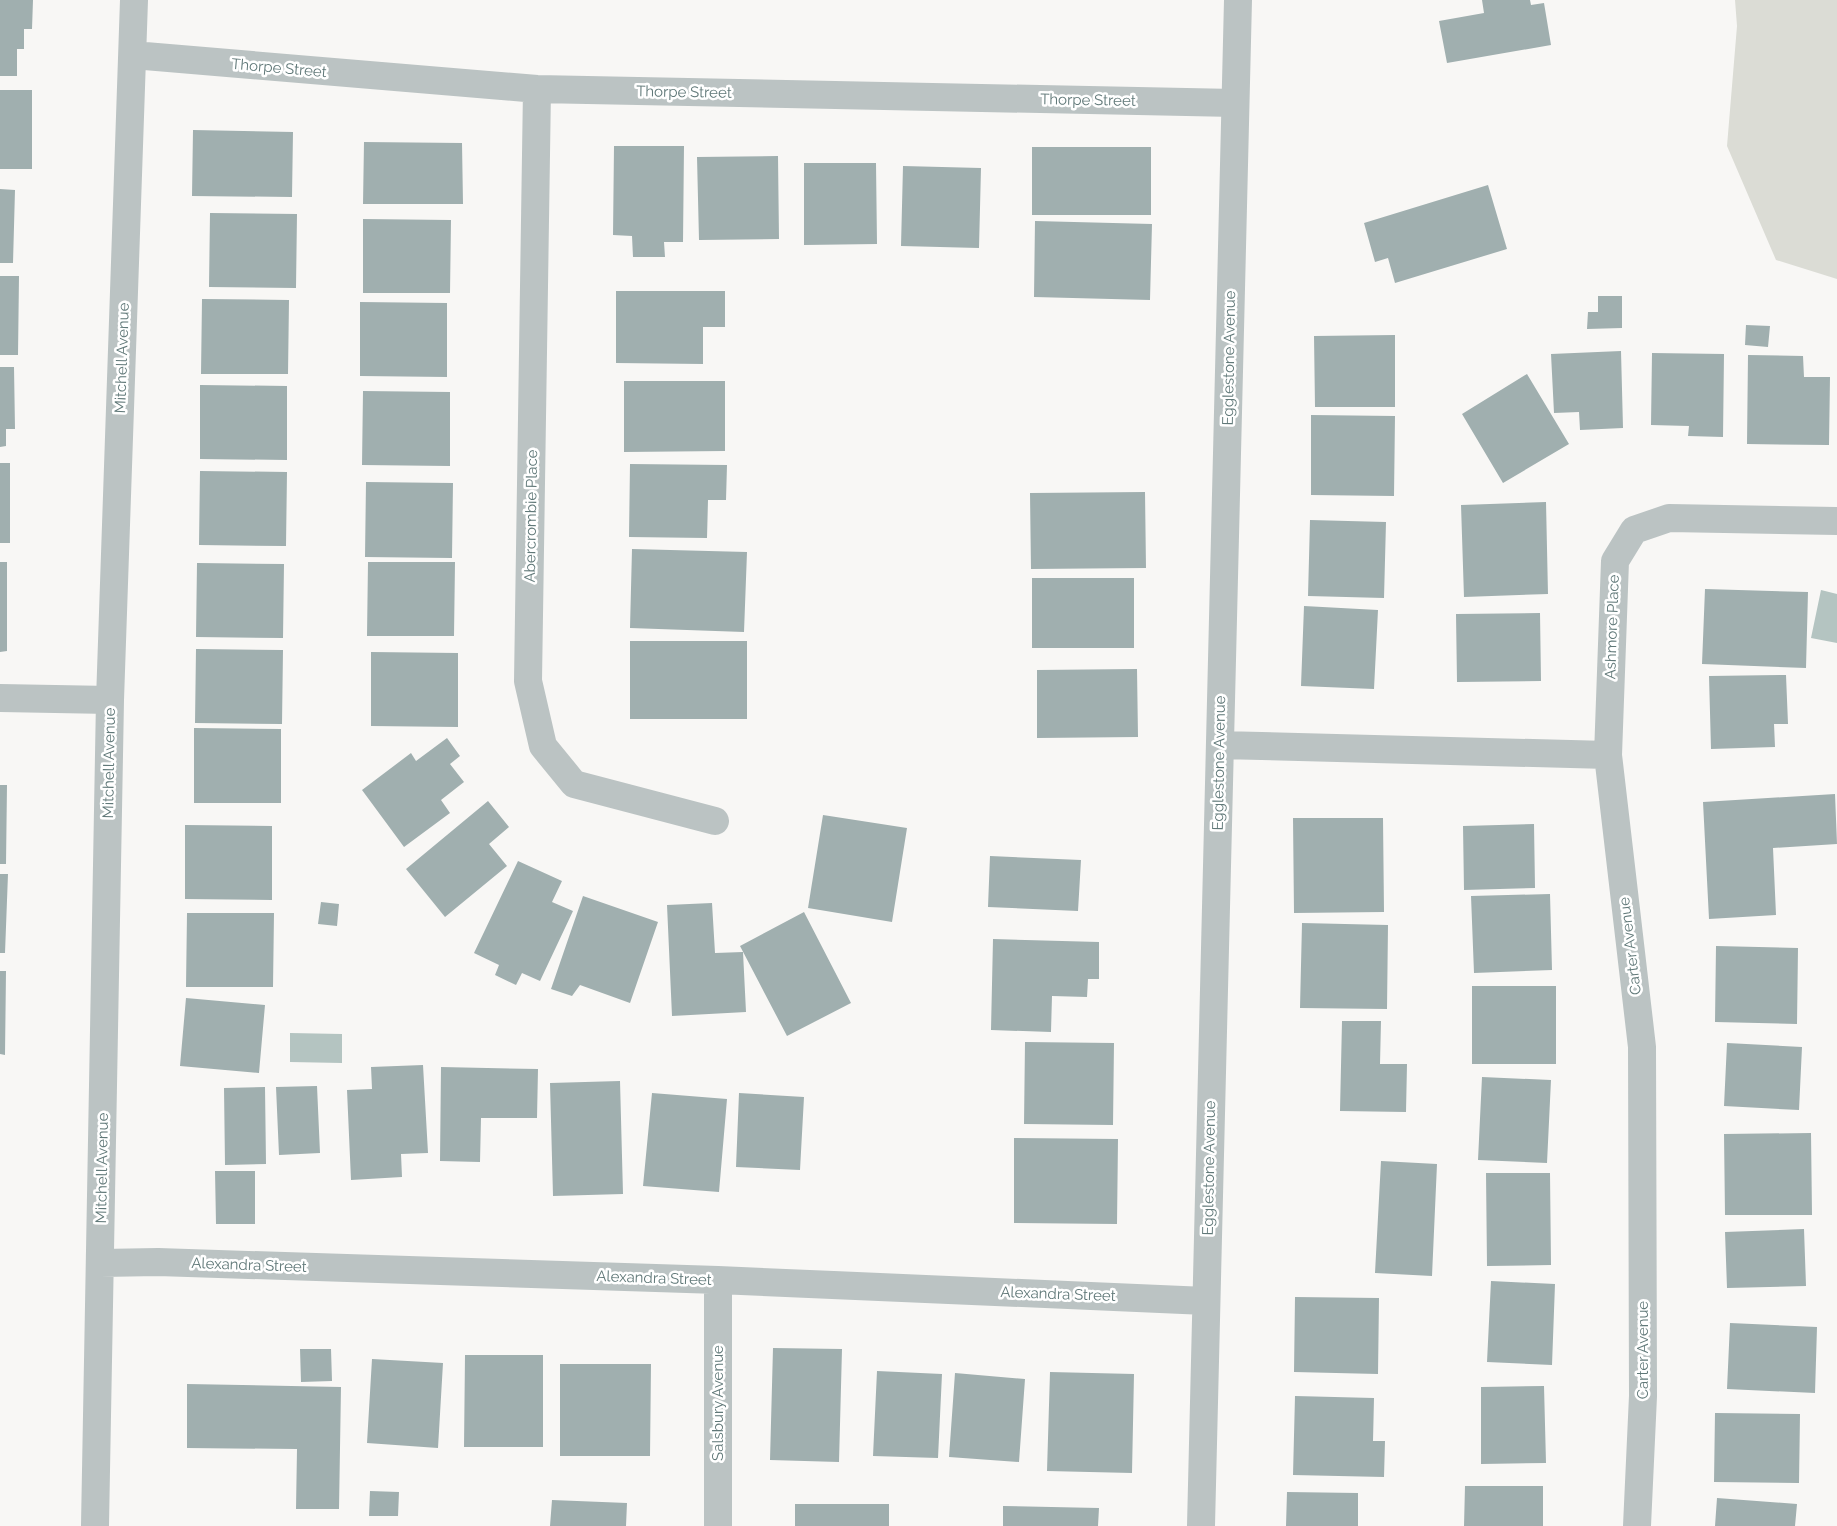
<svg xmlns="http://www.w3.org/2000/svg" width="1837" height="1526" font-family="Raleway,sans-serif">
  <rect width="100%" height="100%" fill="#f8f7f5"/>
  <path fill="#dbdcd5" d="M1735,0H1837V279L1776,260L1727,146L1737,26Z"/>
  <path fill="#b4c4c1" d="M1821,590L1837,594V643L1811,638Z
    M290,1033L342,1034V1063L290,1062Z"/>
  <path fill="#a0afaf" d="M0,0H33L32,29H24V49H17V76H0Z
    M1482,0H1530L1531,5L1544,3L1551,45L1447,63L1439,21L1484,13Z
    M0,90H32V169H0Z
    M193,130L293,132L292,197L192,196Z
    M364,142L462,143L463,204H363Z
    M614,146H684L683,242H664L665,257H633L632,236L613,235Z
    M1032,147H1151V215H1032Z
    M778,156L779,239L699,240L697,157Z
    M804,163H876L877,244L804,245Z
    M903,166L981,168L979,248L901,246Z
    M1488,185L1507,249L1395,283L1388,258L1375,262L1364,223Z
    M0,189L15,190L13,263H0Z
    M210,213L297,214L296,288L209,287Z
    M363,219L451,220L450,293H363Z
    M1035,221L1152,224L1150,300L1034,297Z
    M0,276H19L18,355H0Z
    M616,291H725V327H703V364L616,363Z
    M1598,296H1622V328L1587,329L1588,312H1598Z
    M202,299L289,300L288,374H201Z
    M360,302L447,303V377L360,376Z
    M1746,325L1770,326L1768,347L1745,345Z
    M1395,335V407H1315L1314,336Z
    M1621,351L1623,428L1580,430L1579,412L1554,413L1551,354Z
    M1652,353L1724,354L1723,437L1688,436L1689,426L1651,425Z
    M1748,355L1803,356L1804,377H1830L1829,445L1747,444Z
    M0,367H14L15,429H6V446L0,447Z
    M1527,374L1569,444L1503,483L1462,414Z
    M624,381H725V451L624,452Z
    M200,385L287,386V460L200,459Z
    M363,391L450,392V466L362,465Z
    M1311,415L1395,416L1394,496L1311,495Z
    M0,463H10V543H0Z
    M630,464L727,465L726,500H708L707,538L629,537Z
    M200,471L287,472L286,546L199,545Z
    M366,482L453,483L452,558L365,557Z
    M1145,492L1146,568L1031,569L1030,493Z
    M1546,502L1548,594L1464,597L1461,505Z
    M1310,520L1386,522L1384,598L1308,596Z
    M632,549L747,552L744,632L630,628Z
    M0,562H7V651L0,652Z
    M368,562H455L454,636H367Z
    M197,563L284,564L283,638L196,637Z
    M1032,578H1134V648H1032Z
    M1705,589L1808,592L1806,668L1702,664Z
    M1304,606L1378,610L1374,689L1301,686Z
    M1540,613L1541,681L1457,682L1456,614Z
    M630,641H747V719H630Z
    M196,649L283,650L282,724L195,723Z
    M371,652L458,653V727L371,726Z
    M1137,669L1138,737L1037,738V670Z
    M1786,675L1788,724H1774L1775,747L1711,749L1709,676Z
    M194,728L281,729V803H194Z
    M447,738L460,756L450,764L464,782L441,800L450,813L404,847L362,790L411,753L416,761Z
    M0,785H7L6,864H0Z
    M1835,794L1837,844L1773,848L1776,915L1709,919L1703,802Z
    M488,801L509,827L489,844L507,866L445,917L406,869Z
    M823,815L907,828L892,922L808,908Z
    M1293,818H1383L1384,912L1294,913Z
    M1534,824L1535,888L1464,890L1463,826Z
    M185,825L272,826V900L185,899Z
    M990,856L1081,860L1078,911L988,907Z
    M518,861L562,881L552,902L573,911L540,981L522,973L516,985L495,975L499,965L474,953Z
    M0,874H8L5,953H0Z
    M1550,894L1552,970L1474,973L1471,896Z
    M583,896L658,922L630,1003L580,985L572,996L551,989Z
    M321,902L339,904L337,926L318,924Z
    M712,903L715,953L743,952L746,1012L672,1016L667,905Z
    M804,912L851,1003L787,1036L740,946Z
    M187,913H274L273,987H186Z
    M1302,923L1388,925L1387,1009L1300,1008Z
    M993,939L1099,942V979H1088L1087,997L1052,996L1051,1032L991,1030Z
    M1716,946L1798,948L1797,1024L1715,1022Z
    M0,971H6L5,1055L0,1054Z
    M1472,986H1556V1064H1472Z
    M186,998L265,1005L259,1073L180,1066Z
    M1342,1021H1381L1380,1064H1407L1406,1112L1340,1111Z
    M1025,1042L1114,1043L1113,1125L1024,1124Z
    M1727,1043L1802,1047L1799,1110L1724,1106Z
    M423,1065L428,1153L401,1154L402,1177L351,1180L347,1090L372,1089L371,1067Z
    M441,1067L538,1069L537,1118H481L480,1162L440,1161Z
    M1482,1077L1551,1080L1547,1163L1478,1160Z
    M620,1081L623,1194L553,1196L550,1083Z
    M317,1086L320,1153L279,1155L276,1087Z
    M265,1087L266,1164L225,1165L224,1088Z
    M652,1093L727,1099L719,1192L643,1186Z
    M739,1093L804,1097L800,1170L736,1167Z
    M1811,1133L1812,1215H1725L1724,1134Z
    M1014,1138L1118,1139L1117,1224L1014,1223Z
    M1381,1161L1437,1164L1432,1276L1375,1273Z
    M215,1171H255V1224H216Z
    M1486,1173H1550L1551,1265L1487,1266Z
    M1804,1229L1806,1286L1727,1288L1725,1232Z
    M1491,1281L1555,1284L1552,1365L1487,1362Z
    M1295,1297L1379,1298L1378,1374L1294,1372Z
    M1730,1323L1817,1327L1815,1393L1727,1389Z
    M773,1348L842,1349L839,1462L770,1460Z
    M300,1349H331L332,1381L301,1382Z
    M465,1355H543V1447H464Z
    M372,1359L443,1363L438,1448L367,1443Z
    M560,1364H651L650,1456H560Z
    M877,1371L942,1374L938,1458L873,1456Z
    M1050,1372L1134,1374L1132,1473L1047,1471Z
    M955,1373L1025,1379L1019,1462L949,1457Z
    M187,1384L341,1387L339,1509H296L297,1449L187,1448Z
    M1544,1386L1546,1463L1481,1464V1387Z
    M1295,1396L1374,1398L1373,1441H1385L1384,1477L1293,1475Z
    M1715,1413L1800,1414L1799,1483L1714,1482Z
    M1465,1486H1543V1526H1464Z
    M370,1491L399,1492L398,1516H369Z
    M1287,1492L1358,1493V1526H1286Z
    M1717,1498L1797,1504L1795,1526H1715Z
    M552,1500L627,1503L626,1526H550Z
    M795,1504H889V1526H795Z
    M1003,1506L1099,1508L1098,1526H1003Z"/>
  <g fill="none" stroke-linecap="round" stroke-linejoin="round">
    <path stroke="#bbc3c3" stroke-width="28" d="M133,55L537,89L1235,103
      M537,89L528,681L543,746L574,784L715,821
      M0,698L110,700
      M1220,745L1608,755
      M101,1263L158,1262L718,1280L1206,1301
      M718,1280V1526
      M95,1526L110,700L134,0
      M1201,1526L1238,0
      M1637,1526L1643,1396L1642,1047L1608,755L1615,561L1634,530L1669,518L1837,521"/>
  </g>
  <g text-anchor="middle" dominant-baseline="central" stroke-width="5" stroke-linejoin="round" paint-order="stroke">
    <g font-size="15" fill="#607878" stroke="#fff">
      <text transform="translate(279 68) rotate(5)">Thorpe Street</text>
      <text transform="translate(684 92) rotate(1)">Thorpe Street</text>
      <text transform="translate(1088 100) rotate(1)">Thorpe Street</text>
      <text transform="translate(122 358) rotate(-88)">Mitchell Avenue</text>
      <text transform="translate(1229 358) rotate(-89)">Egglestone Avenue</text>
      <text transform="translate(531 516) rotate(-89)">Abercrombie Place</text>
      <text transform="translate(1612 627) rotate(-88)">Ashmore Place</text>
      <text transform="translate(109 763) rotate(-89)">Mitchell Avenue</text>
      <text transform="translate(1219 763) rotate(-89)">Egglestone Avenue</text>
      <text transform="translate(1630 946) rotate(-97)">Carter Avenue</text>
      <text transform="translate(102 1168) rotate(-89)">Mitchell Avenue</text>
      <text transform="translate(1209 1168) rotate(-89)">Egglestone Avenue</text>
      <text transform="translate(249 1265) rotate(2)">Alexandra Street</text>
      <text transform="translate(654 1278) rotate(2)">Alexandra Street</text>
      <text transform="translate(1058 1294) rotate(2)">Alexandra Street</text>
      <text transform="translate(1643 1350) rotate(-90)">Carter Avenue</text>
      <text transform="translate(718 1403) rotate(-90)">Salsbury Avenue</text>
    </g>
  </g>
</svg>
